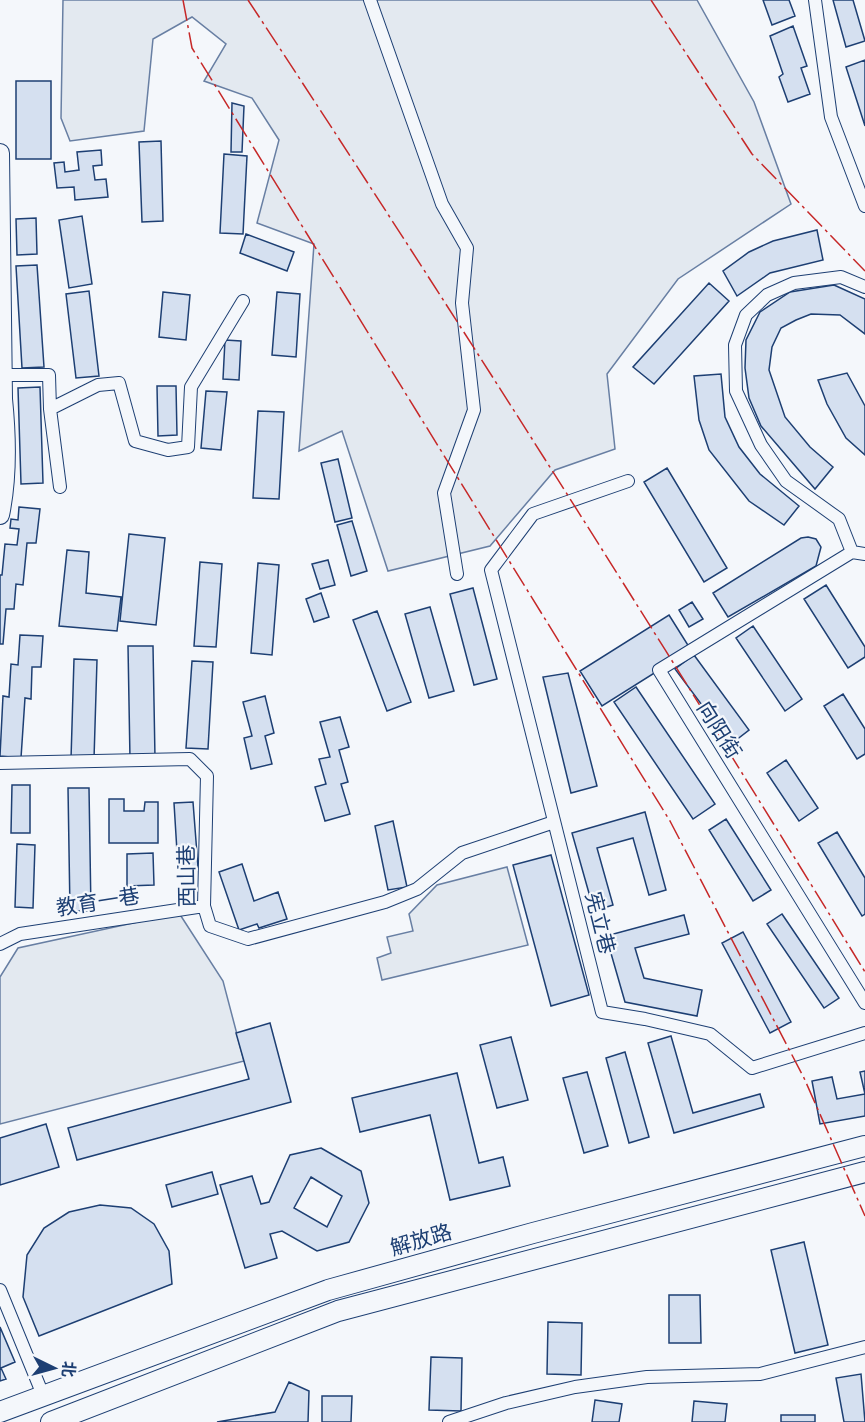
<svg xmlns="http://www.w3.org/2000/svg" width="865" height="1422" font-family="'DejaVu Sans','Noto Sans SC',sans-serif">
  <rect width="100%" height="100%" fill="#f4f7fb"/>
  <path fill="#e3e9f0" stroke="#687fa3" stroke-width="1.5" d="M63,0H697L754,102L791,204L678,279L607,374L615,449L555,470L490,546L388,571L342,431L299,451L314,244L257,223L279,140L252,98L204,81L226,44L192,17L153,39L144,131L70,141L61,118Z
    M507,867L528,945L382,980L377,958L391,953L387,937L413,931L409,914L437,885Z
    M179,913L223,981L244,1061L0,1124V977L18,948Z"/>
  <path fill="#d5e0f0" stroke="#1d3f73" stroke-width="1.5" fill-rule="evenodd" d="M763,0H789L795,16L772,25Z
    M833,0H853L865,41L846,47Z
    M793,26L807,66L801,68L810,94L788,102L779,77L783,74L770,36Z
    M865,60V126L846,67Z
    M16,81H51V159H16Z
    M232,103L244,106L242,152H231Z
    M161,141L163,221L142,222L139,142Z
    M101,150L102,165L93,166L95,180L106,179L108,197L75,200L74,187L57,188L54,163L64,162L65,172L79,170L77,152Z
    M224,154L247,156L243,234L220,233Z
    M82,216L92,284L69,288L59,220Z
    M36,218L37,254L17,255L16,219Z
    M817,230L823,260L770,273L737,296L723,271L749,252L773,241Z
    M246,234L294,252L287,271L240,253Z
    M37,265L44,367L22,368L16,266Z
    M709,283L729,301L654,384L633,367Z
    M834,285L865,299V334L840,315L811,314L796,320L781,328L772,347L769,370L785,417L810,447L833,467L815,489L761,426L749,398L745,368L746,340L760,312L790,292Z
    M89,291L99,376L76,378L66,294Z
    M163,292L190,295L186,340L159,337Z
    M277,292L300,294L296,357L272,355Z
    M225,340L241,341L239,380L223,379Z
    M847,373L865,406V455L846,438L827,404L818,380Z
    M721,374L725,417L739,447L760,474L799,506L784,525L749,501L709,450L699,420L694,376Z
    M157,386H176L177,435L158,436Z
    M40,387L43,483L21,484L18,388Z
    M206,391L227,392L221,450L201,448Z
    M258,411L284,412L279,499L253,498Z
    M338,459L352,518L335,522L321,463Z
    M667,468L727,568L704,582L644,482Z
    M19,507L40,509L36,543H27L23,585L16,584L14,609H6L3,644H0V575H2L5,544L17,545L19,529L10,528L11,519L18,520Z
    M352,521L367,571L351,576L337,525Z
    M129,534L165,538L156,625L120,621Z
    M808,537L816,539L821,547L816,566L728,617L713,593L801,538Z
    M67,550L89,552L86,593L121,597L117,631L59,626Z
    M328,560L335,585L320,589L312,564Z
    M200,562L222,564L216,647L194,646Z
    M258,563L279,565L272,655L251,653Z
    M826,585L865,647V657L848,668L804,599Z
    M473,588L497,679L474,685L450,594Z
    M321,593L329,617L314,622L306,599Z
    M692,602L703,619L689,627L679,610Z
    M430,607L454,691L429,698L405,614Z
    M377,611L411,702L387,711L353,620Z
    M669,615L691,650L602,706L580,671Z
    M753,626L802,699L785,711L736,638Z
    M20,635L43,636L41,667H32L31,699L25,698L21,758L0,756L3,696L9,697L11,664L18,665Z
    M128,646H153L155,758L130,759Z
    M694,655L749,730L731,744L675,669Z
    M74,659L97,660L94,759H71Z
    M192,661L213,662L208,749L186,748Z
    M568,673L597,786L571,793L543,677Z
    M636,687L715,804L693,819L614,702Z
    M843,694L865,729V754L857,759L824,706Z
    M265,696L274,733L265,736L272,764L251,769L244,738L252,736L243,702Z
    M340,717L349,747L339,750L348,782L341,784L350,814L325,821L315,787L326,784L319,759L330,757L320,722Z
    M786,760L818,808L799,821L767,773Z
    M12,785H30V833H11Z
    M68,788H89L91,911H70Z
    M109,799H124V811H144L145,802H158V843H109Z
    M193,802L198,867L178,868L174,803Z
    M645,812L666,890L649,895L633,838L597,848L613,905L594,911L572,833Z
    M726,819L771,890L753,901L709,830Z
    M393,821L407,887L388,890L375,826Z
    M837,832L865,878V914L862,916L818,843Z
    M17,844L35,845L33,908L15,907Z
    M153,853L154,885L127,886V854Z
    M551,855L589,995L551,1006L513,865Z
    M242,864L254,901L278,892L287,919L259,928L257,924L239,930L219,872Z
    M782,914L839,998L824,1008L767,924Z
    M684,915L689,934L635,948L644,978L702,990L697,1016L625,1002L606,936Z
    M743,932L791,1022L770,1033L722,943Z
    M270,1023L291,1102L77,1160L68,1128L249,1079L236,1033Z
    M671,1036L693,1113L760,1094L764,1107L674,1133L648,1043Z
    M511,1037L528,1100L497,1108L480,1045Z
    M625,1052L649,1137L629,1143L606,1058Z
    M865,1071V1116L820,1124L812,1081L832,1077L837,1099L865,1094L860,1072Z
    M587,1072L608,1146L584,1153L563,1078Z
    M457,1073L479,1163L503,1157L510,1186L450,1200L430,1115L360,1132L352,1098Z
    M46,1124L59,1167L0,1185V1138Z
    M321,1148L361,1171L369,1203L349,1242L317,1251L282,1231L270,1234L277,1258L245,1268L220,1185L252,1176L261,1204L269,1202L290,1155ZM311,1177L342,1196L327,1227L294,1208Z
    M212,1172L218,1194L172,1207L166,1185Z
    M100,1205L131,1208L154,1224L169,1251L172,1284L39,1336L23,1297L27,1255L44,1228L69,1212Z
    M804,1242L828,1345L795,1353L771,1250Z
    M669,1295H700L701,1343H669Z
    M548,1322L582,1323L581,1375L547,1374Z
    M0,1327L15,1362L1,1368L6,1379L0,1381Z
    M431,1357L462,1358L461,1411L429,1410Z
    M861,1374L865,1422H844L836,1378Z
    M289,1382L309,1391L308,1422H217L275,1412Z
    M322,1396H352L351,1422H322Z
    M595,1400L622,1404L619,1422H592Z
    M694,1401L727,1404L725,1422H692Z
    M781,1415H815V1422H781Z"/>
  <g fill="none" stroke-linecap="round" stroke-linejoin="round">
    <g stroke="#1d3f73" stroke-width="14">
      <path id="street" d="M370,0L442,204L467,248L462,303L474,410L444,493L457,574
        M815,0L831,117L865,206
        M865,287L841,277L794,283L767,295L746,315L735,345L736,391L761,445L786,481L839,519L852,552L865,554
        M3,375H49L50,409L60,487
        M50,409L98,385L119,383L135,441L168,450L188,447L191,387L243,301
        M628,481L533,514L491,570L602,1012L645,1019L710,1034L752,1068L865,1033
        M852,552L659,670L865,1003
        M0,763L190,759L207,776L204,906L210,926L248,939L385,902L417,889L462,853L554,822
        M0,944L20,934L204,906
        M0,1290L43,1395
        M449,1422L506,1403L575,1387L647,1377L760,1374L865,1347"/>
    </g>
    <g stroke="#1d3f73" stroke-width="20">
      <path id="secondary" d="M0,153L3,399C7,438 8,477 0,515"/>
    </g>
    <g stroke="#1d3f73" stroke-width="22">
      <path id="primary" d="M0,1412L328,1290L533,1233L865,1146
        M51,1422L338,1311L865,1172"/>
    </g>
    <use href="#street" stroke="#f4f7fb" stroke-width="12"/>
    <use href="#secondary" stroke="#f4f7fb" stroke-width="18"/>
    <use href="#primary" stroke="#f4f7fb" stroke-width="20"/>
    <path stroke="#c62828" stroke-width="1.5" stroke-dasharray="21 4.5 3 4.5" stroke-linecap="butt" d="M183,0L192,48L670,821L804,1078L865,1216
      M248,0C459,320 664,645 865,972
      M651,0L752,154L865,271"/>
  </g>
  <g text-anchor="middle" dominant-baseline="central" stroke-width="4.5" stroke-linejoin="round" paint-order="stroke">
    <g font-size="21" fill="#1d3f73" stroke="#f4f7fb">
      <text transform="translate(719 730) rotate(58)">向阳街</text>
      <text transform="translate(187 876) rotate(-91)">西山巷</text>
      <text transform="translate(98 902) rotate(-9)">教育一巷</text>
      <text transform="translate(600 923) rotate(76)">宪立巷</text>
      <text transform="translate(421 1240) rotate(-16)">解放路</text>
    </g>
  </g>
  <g transform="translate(54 1368) rotate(95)" stroke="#f4f7fb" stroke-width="4.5" paint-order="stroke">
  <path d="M0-4.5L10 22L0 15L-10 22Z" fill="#1d3f73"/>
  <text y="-9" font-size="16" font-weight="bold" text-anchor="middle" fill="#1d3f73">北</text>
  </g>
</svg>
